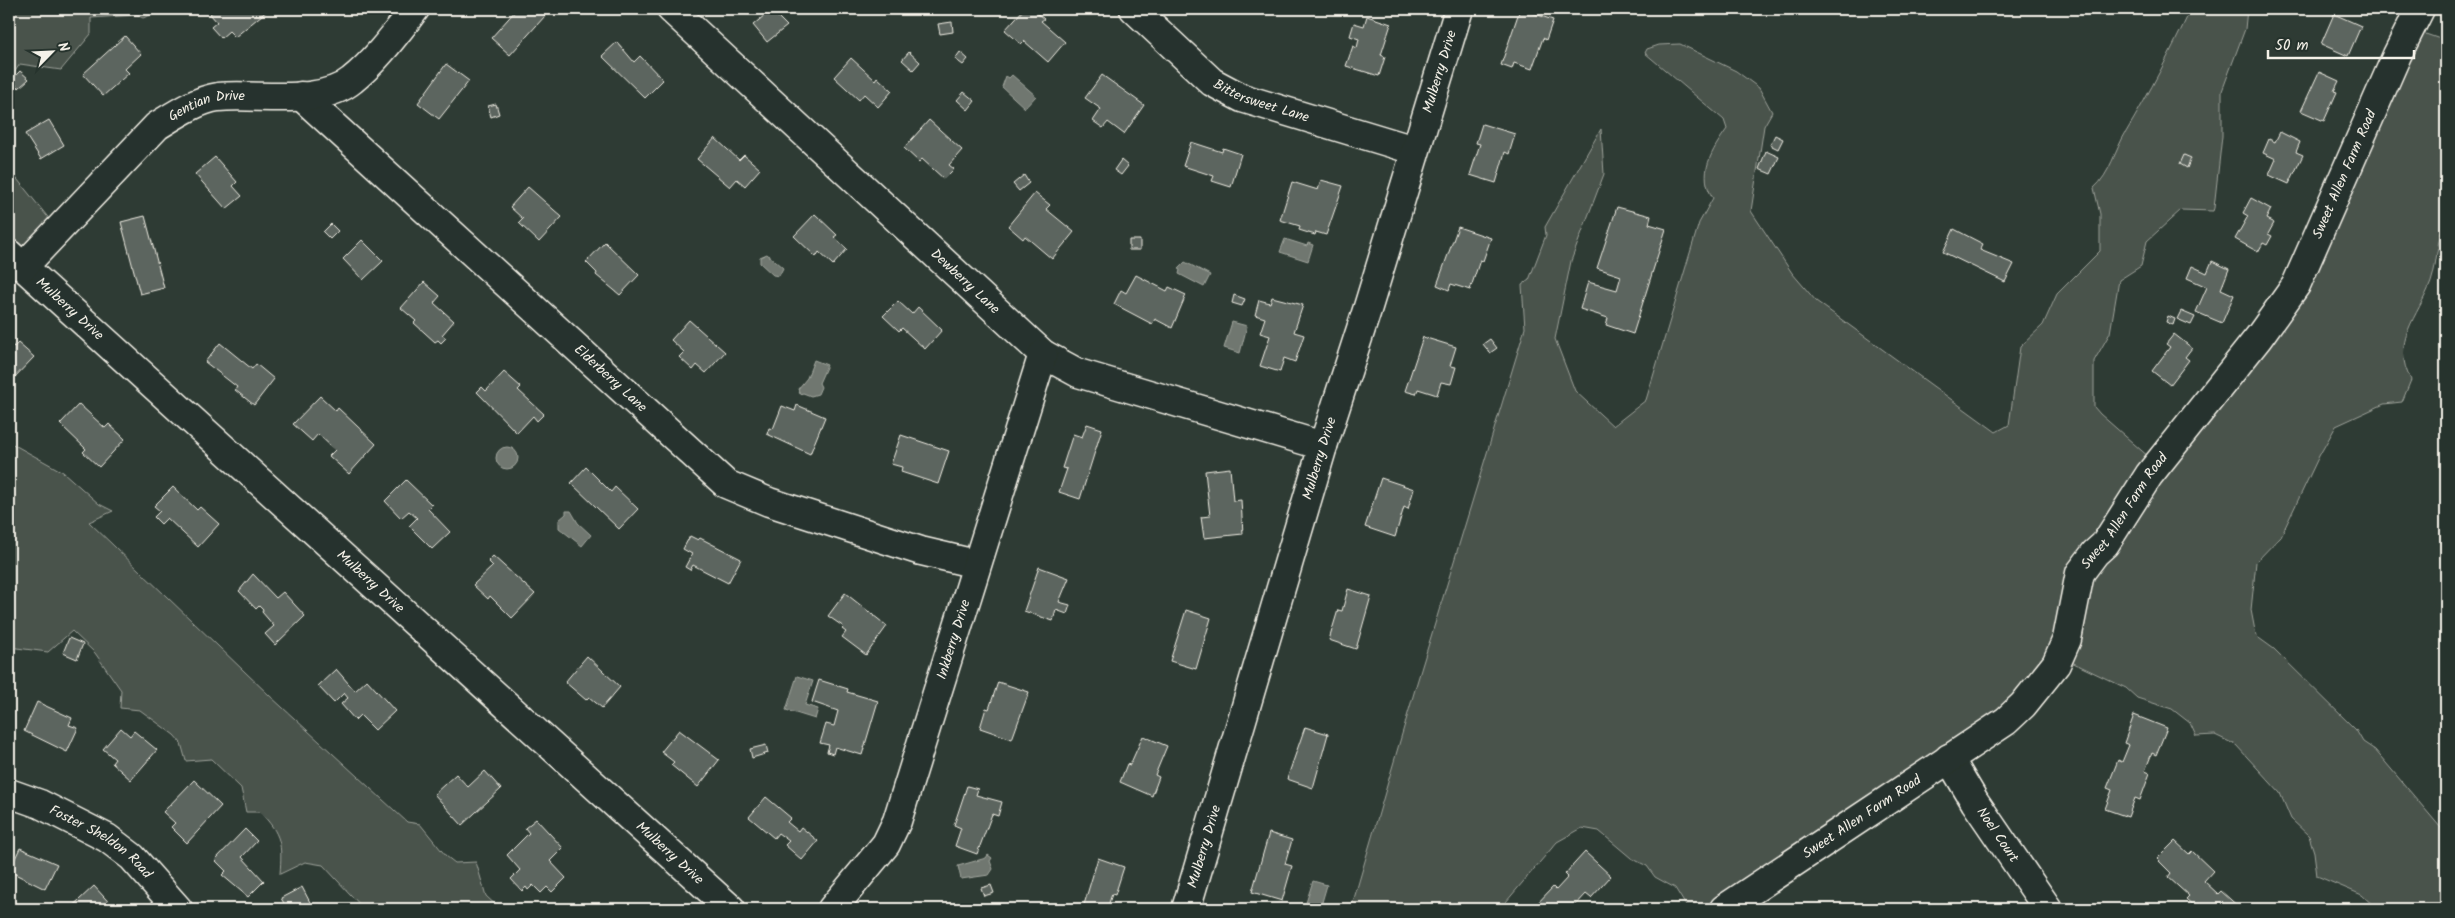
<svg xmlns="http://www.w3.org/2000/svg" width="2455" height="918" font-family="Kalam,sans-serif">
  <rect width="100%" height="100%" fill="#2e3b34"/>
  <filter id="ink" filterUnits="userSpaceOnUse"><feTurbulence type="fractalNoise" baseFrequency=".02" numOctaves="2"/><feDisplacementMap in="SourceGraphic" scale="10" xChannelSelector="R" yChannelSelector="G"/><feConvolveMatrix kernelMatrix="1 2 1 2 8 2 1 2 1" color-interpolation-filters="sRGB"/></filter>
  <g filter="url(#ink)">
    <path fill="#48524c" stroke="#9ea29a" d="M9,9H165L143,18L137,15L91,18V34L61,70L20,64L9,80Z
      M2191,9H2247L2245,29L2222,91V136L2214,208L2213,211L2181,210L2147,241L2141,266L2119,280L2110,333L2094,361V407L2100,414L2158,465L2267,329L2414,30L2446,41V218C2436,239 2438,261 2431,282C2418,317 2390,342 2411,380L2402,402L2384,404L2336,426L2319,456L2281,536L2256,562L2251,610L2256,636L2274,649L2356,730L2363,742L2375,750L2446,834V909H2377L2362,895L2317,876L2314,852L2309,836L2291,819L2280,793L2236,745L2215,735L2196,736L2190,723L2172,709L2137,698L2126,688L2063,658L2035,696L1722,909H1688L1675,888L1655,877L1647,866L1631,858L1599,831L1582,828L1557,842L1500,909H1351L1416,686L1525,328L1522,285L1529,280L1546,235L1545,227L1601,129L1604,174L1571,261L1555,339L1575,391L1613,426L1646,400L1699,223L1713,198C1697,174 1712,150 1727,129L1724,120L1645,53L1647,49L1659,45L1680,44L1736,71L1759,88L1772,112L1764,126L1751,211L1792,273L1816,301L1996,432L2009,425L2020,347L2043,325L2057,294L2100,251V214L2094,188C2110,174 2115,150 2126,132C2150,92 2171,51 2191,9Z
      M9,169L55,226L28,258L9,247Z
      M9,442L63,472L99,504L113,511L89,522L270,696L407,822L420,824L446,856L455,863L476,862L486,896L500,909H364L323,865L305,862L280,874C282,844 282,835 260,812H246L241,788L211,759L186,761L181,743L174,735L140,710L120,708L121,690L95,653L72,631L48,652L9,647Z"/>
    <path fill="#6f7770" stroke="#a4a8a0" d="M1012,75L1036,96L1025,108L1002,87L1006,76L1009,78Z
      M1285,239L1307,246L1308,243L1313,245L1308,261L1280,252Z
      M767,254L783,268L779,276L773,275L760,263V257Z
      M1185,262L1210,275L1204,287L1179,274L1180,270L1178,269Z
      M1232,322L1247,326L1240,353L1224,348Z
      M814,360L827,365L819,383L821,387L818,394L811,396L803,393L800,394L798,389L807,378Z
      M496 458a11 11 0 1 1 22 0a11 11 0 1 1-22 0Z
      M566,511H571L578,523L591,535L582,546L559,528V520L566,514Z
      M797,676L813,681L805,705L818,709L815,719L786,710Z
      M988,855L992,858L990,861L993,869L989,875L961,879L958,866L986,858Z
      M1313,881L1327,885L1320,909H1304Z"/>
    <path fill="#5c655e" stroke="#f4f1e8" d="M216,9H267L268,10L235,37L229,31L221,38L211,27L217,22L210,14Z
      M517,9H538L545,16L510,55L491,38Z
      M1024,9H1032L1044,19L1041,21L1065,42L1048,62L1024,41L1021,44L1005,30Z
      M1520,9L1553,20L1546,40L1543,38L1532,69L1514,63L1512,69L1501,65Z
      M771,10L787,26L767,42L753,25Z
      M2334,14L2361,26L2348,56L2321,44Z
      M1367,16L1391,24L1381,55L1385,57L1379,76L1346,66L1353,46L1357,48L1359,39L1350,36L1354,23L1364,26Z
      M952,22L953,32L940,34L938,24Z
      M125,36L141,54L125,69L129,73L103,96L83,74Z
      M617,42L634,62L640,56L663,80L645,98L602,56Z
      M909,52L920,62L913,70L902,60Z
      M960,52L968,59L963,65L955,59Z
      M851,58L875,80L877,77L892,91L878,107L864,94L859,100L834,77Z
      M446,64L469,81L439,119L418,103Z
      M20,71L29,79L19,88L11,80Z
      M2319,72L2339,81L2334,91L2337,92L2324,121L2301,111Z
      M1102,75L1144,105L1124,134L1108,122L1103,128L1093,121L1101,109L1085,98Z
      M964,92L975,101L968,110L957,100Z
      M496,104L499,114L491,117L488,106Z
      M49,120L64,145L41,159L25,134Z
      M929,120L962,150L949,165L954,169L944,179L922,159L919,162L904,148Z
      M1482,124L1515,134L1509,154L1505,152L1496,183L1470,175L1480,144L1476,143Z
      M2280,132L2300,142L2296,152L2303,155L2289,184L2269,175L2276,159L2263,153L2269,139L2275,142Z
      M1775,135L1783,139L1778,149L1770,145Z
      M715,138L739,160L744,155L760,169L745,186L737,179L730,187L697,159Z
      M1191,142L1222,152L1223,148L1241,154L1231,187L1212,181L1214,176L1183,166Z
      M1766,151L1779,157L1771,174L1759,169Z
      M2184,155L2191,158L2187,168L2180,164Z
      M215,157L237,182L233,186L242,196L226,209L195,174Z
      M1121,160L1128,166L1121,175L1114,170Z
      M1024,175L1029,183L1019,191L1013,184Z
      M1321,180L1343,186L1326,235L1316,232L1315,235L1299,230L1300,226L1280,220L1292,182L1318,190Z
      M528,187L562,217L539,242L519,223L523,219L510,207Z
      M1035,193L1050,205L1046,209L1074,232L1052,259L1025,236L1023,239L1008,226Z
      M2251,198L2271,209L2266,219L2274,223L2268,234L2272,236L2267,245L2263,243L2258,252L2235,239L2248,216L2243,213Z
      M1617,207L1651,216L1649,224L1666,229L1633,334L1606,325L1608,318L1580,309L1588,282L1617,290L1621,276L1597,268Z
      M815,214L837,235L834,237L847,249L833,265L819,252L816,257L794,236Z
      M145,216L164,288L140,294L121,222Z
      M331,224L338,231L330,239L323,232Z
      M1458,227L1491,238L1483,261L1480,260L1470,290L1451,284L1449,290L1437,285Z
      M1954,229L1983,244L1980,250L2014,264L2005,282L1943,252Z
      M362,240L383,261L363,280L343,259Z
      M1129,240H1140V250H1129Z
      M605,242L639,275L620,295L596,275L597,273L586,262Z
      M2212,261L2229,269L2221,289L2234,295L2222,323L2196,312L2207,287L2187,278L2192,266L2207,273Z
      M1136,275L1167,291L1169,287L1186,295L1172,328L1155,319L1152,324L1114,304L1121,290L1126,293Z
      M424,282L440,296L434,303L454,321L442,335L446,338L441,343L438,340L435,342L414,323L416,321L401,308Z
      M1234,295L1245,299L1242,306L1232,303Z
      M1272,297L1303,305L1294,332L1304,335L1295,362L1284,358L1280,372L1260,366L1270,336L1260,333L1265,318L1255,315L1259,300L1270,303Z
      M898,301L912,314L918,307L942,330L925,349L902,328L899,331L883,316Z
      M2181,311L2195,317L2191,325L2177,319Z
      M2168,316L2175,319L2173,325L2166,322Z
      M689,320L725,352L706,373L697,365L693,370L679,357L684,352L671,340Z
      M2174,334L2192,348L2185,357L2189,360L2170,385L2152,371L2170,347L2166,344Z
      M1423,337L1456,347L1450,366L1456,367L1451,384L1441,382L1437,395L1418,389L1416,394L1405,391Z
      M1490,339L1497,348L1490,353L1483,344Z
      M9,341L14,347L18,343L34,357L11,381L9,379Z
      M220,343L252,369L256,364L274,379L254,405L235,390L237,387L205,362Z
      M504,372L521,387L518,390L544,414L537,421L533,416L517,433L477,392L482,387L486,391Z
      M320,396L336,411L338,408L376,444L349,474L329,456L335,450L318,434L312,441L293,424Z
      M79,404L105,428L109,424L125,439L99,467L83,452L86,449L60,424Z
      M797,405L825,417L810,454L767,434L769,428L773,429L782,406L795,411Z
      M1087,424L1102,429L1080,499L1059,492L1067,469L1062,468L1073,434L1082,437Z
      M901,435L949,451L938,484L901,472L902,467L891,464Z
      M586,467L611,492L615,487L638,509L619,529L571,483Z
      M1230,468L1233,501L1241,500L1243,534L1204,538L1201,517L1210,516L1205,471Z
      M1381,478L1414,489L1408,509L1404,507L1395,537L1365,527Z
      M406,480L432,505L428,509L450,532L432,549L409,526L417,518L409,511L401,518L385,501Z
      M173,487L197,510L200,507L219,524L198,547L167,518L161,524L154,517L160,511L154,506Z
      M690,536L698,540L700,538L741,559L728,583L693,565L690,570L685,567L692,554L683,549Z
      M493,556L535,594L512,618L490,596L488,599L473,585L493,566L488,561Z
      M1039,567L1069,578L1059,602L1070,605L1067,614L1056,610L1053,621L1024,611Z
      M253,574L276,598L283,592L305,616L275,645L265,634L274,626L262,612L263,610L259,606L256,609L239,591Z
      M1348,589L1371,596L1356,649L1329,640L1338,610L1342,611Z
      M845,593L887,626L866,655L842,637L846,632L842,629L844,627L828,616Z
      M1186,610L1211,618L1196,669L1170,661Z
      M69,638L83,644L77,659L63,653Z
      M587,656L620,687L602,708L589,697L586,700L565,682Z
      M336,669L355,691L367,680L395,711L375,730L360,715L355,720L341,704L348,698L344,693L334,703L318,686Z
      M819,680L848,689L847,692L878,701L862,755L835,747L833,754L827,752L829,745L820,743L826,724L834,726L838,711L812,702Z
      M998,682L1029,692L1012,739L980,728L986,708L989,709Z
      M37,702L72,718L69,725L78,728L67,752L24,731Z
      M2134,715L2167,728L2156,755L2152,753L2145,771L2150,773L2140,800L2135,798L2128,817L2105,809L2112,790L2107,788L2118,760L2122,762L2129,745L2124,743Z
      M1305,727L1328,734L1313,788L1287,779Z
      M121,728L130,736L134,731L157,750L131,780L112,763L115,759L103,749Z
      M679,730L719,760L698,787L671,765L674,762L661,752Z
      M1143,736L1167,746L1155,775L1159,777L1152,796L1120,782L1127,764L1130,765Z
      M766,745L768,753L752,758L750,749Z
      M485,771L501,789L462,825L434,794L456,774L468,787Z
      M194,780L221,806L187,843L171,827L175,823L163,812Z
      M967,786L978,789L976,795L1002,802L998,816L992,814L977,854L955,846L961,828L954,825Z
      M766,797L791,818L787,822L798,831L801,827L818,841L802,860L785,845L789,841L778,833L774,838L749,817Z
      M536,819L563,848L550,861L566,878L552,892L547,887L541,893L533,885L528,890L526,887L522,891L511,879L520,870L507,855L529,833L525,828Z
      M245,829L257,841L242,857L264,881L248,897L222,875L226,871L215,860Z
      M1269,833L1292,840L1285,864L1292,866L1282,901L1252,892Z
      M2175,841L2189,854L2192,851L2213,871L2204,881L2218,894L2221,891L2241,909H2197L2186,899L2189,896L2168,877L2171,873L2157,859Z
      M20,848L57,864L45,889L9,871Z
      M1585,852L1611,876L1591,898L1586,894L1574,907L1577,909L1533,908L1553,887L1556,890L1568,877L1565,874Z
      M1098,858L1124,867L1115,895L1112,894L1107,909H1087L1083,908Z
      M991,885L994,893L984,896L981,888Z
      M94,886L114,908L69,909L79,900Z
      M302,887L313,908L287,909L281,898Z"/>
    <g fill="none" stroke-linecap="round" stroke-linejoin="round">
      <g stroke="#f4f1e8" stroke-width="31">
        <g id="minor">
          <path id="s1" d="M671,9L1043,354L1078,373L1323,446"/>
          <path id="s2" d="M1134,9L1212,82L1242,98L1414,150"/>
          <path id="s3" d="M301,96L726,484L769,502L921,551L976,564"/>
          <path id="s4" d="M9,254L731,909"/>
          <path id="s5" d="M24,266L157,126C175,115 197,100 218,97C258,93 320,107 352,80C375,62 397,32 415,9"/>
          <path id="s6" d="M1949,758L1975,802L2048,909"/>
          <path id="s7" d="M9,793L40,804L107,838L132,857L178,909"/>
          <path id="s8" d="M832,909L886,844L897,821L1043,354"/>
          <path id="s9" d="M1186,909L1323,446L1368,307L1459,9"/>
          <path id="s10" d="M1724,909L2006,721L2023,705L2056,664L2067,639L2080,573L2095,553L2105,544L2149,475L2259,337L2296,285L2397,55L2420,9"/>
        </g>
      </g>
      <use href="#minor" stroke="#26332d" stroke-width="28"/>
    </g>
  </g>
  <g text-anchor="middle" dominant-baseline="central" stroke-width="4.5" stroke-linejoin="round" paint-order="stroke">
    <g font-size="14" fill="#f4f1e8" stroke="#26332d">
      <text stroke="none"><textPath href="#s9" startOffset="875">Mulberry Drive</textPath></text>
      <text stroke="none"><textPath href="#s2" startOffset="160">Bittersweet Lane</textPath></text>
      <text stroke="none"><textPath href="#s5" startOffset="248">Gentian Drive</textPath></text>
      <text stroke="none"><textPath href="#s10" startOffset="991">Sweet Allen Farm Road</textPath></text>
      <text stroke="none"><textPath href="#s1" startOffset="401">Dewberry Lane</textPath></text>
      <text stroke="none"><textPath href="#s4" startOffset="82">Mulberry Drive</textPath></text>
      <text stroke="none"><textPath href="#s3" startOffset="419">Elderberry Lane</textPath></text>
      <text stroke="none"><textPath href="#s9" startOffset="470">Mulberry Drive</textPath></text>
      <text stroke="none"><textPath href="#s10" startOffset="586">Sweet Allen Farm Road</textPath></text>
      <text stroke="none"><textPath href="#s4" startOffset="488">Mulberry Drive</textPath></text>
      <text stroke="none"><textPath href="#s8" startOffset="300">Inkberry Drive</textPath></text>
      <text stroke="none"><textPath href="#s10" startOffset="166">Sweet Allen Farm Road</textPath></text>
      <text stroke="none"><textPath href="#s6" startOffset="91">Noel Court</textPath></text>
      <text stroke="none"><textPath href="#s7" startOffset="105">Foster Sheldon Road</textPath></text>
      <text stroke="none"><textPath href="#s9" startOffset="65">Mulberry Drive</textPath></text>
      <text stroke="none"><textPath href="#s4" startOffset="892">Mulberry Drive</textPath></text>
    </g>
  </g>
  <rect width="2455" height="918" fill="none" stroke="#26332d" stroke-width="30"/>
  <rect x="15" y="15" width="2425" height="888" fill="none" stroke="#f4f1e8" stroke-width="2" filter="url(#ink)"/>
  <g transform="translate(52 52) rotate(66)" stroke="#26332d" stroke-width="4" paint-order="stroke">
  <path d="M0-4L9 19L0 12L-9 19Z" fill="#f4f1e8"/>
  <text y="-8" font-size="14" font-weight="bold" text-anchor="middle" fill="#f4f1e8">N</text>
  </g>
  <path d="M2268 50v8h146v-8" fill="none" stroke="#f4f1e8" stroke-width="2.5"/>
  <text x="2275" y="50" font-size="15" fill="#f4f1e8" stroke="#26332d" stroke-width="4" paint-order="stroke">50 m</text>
</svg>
